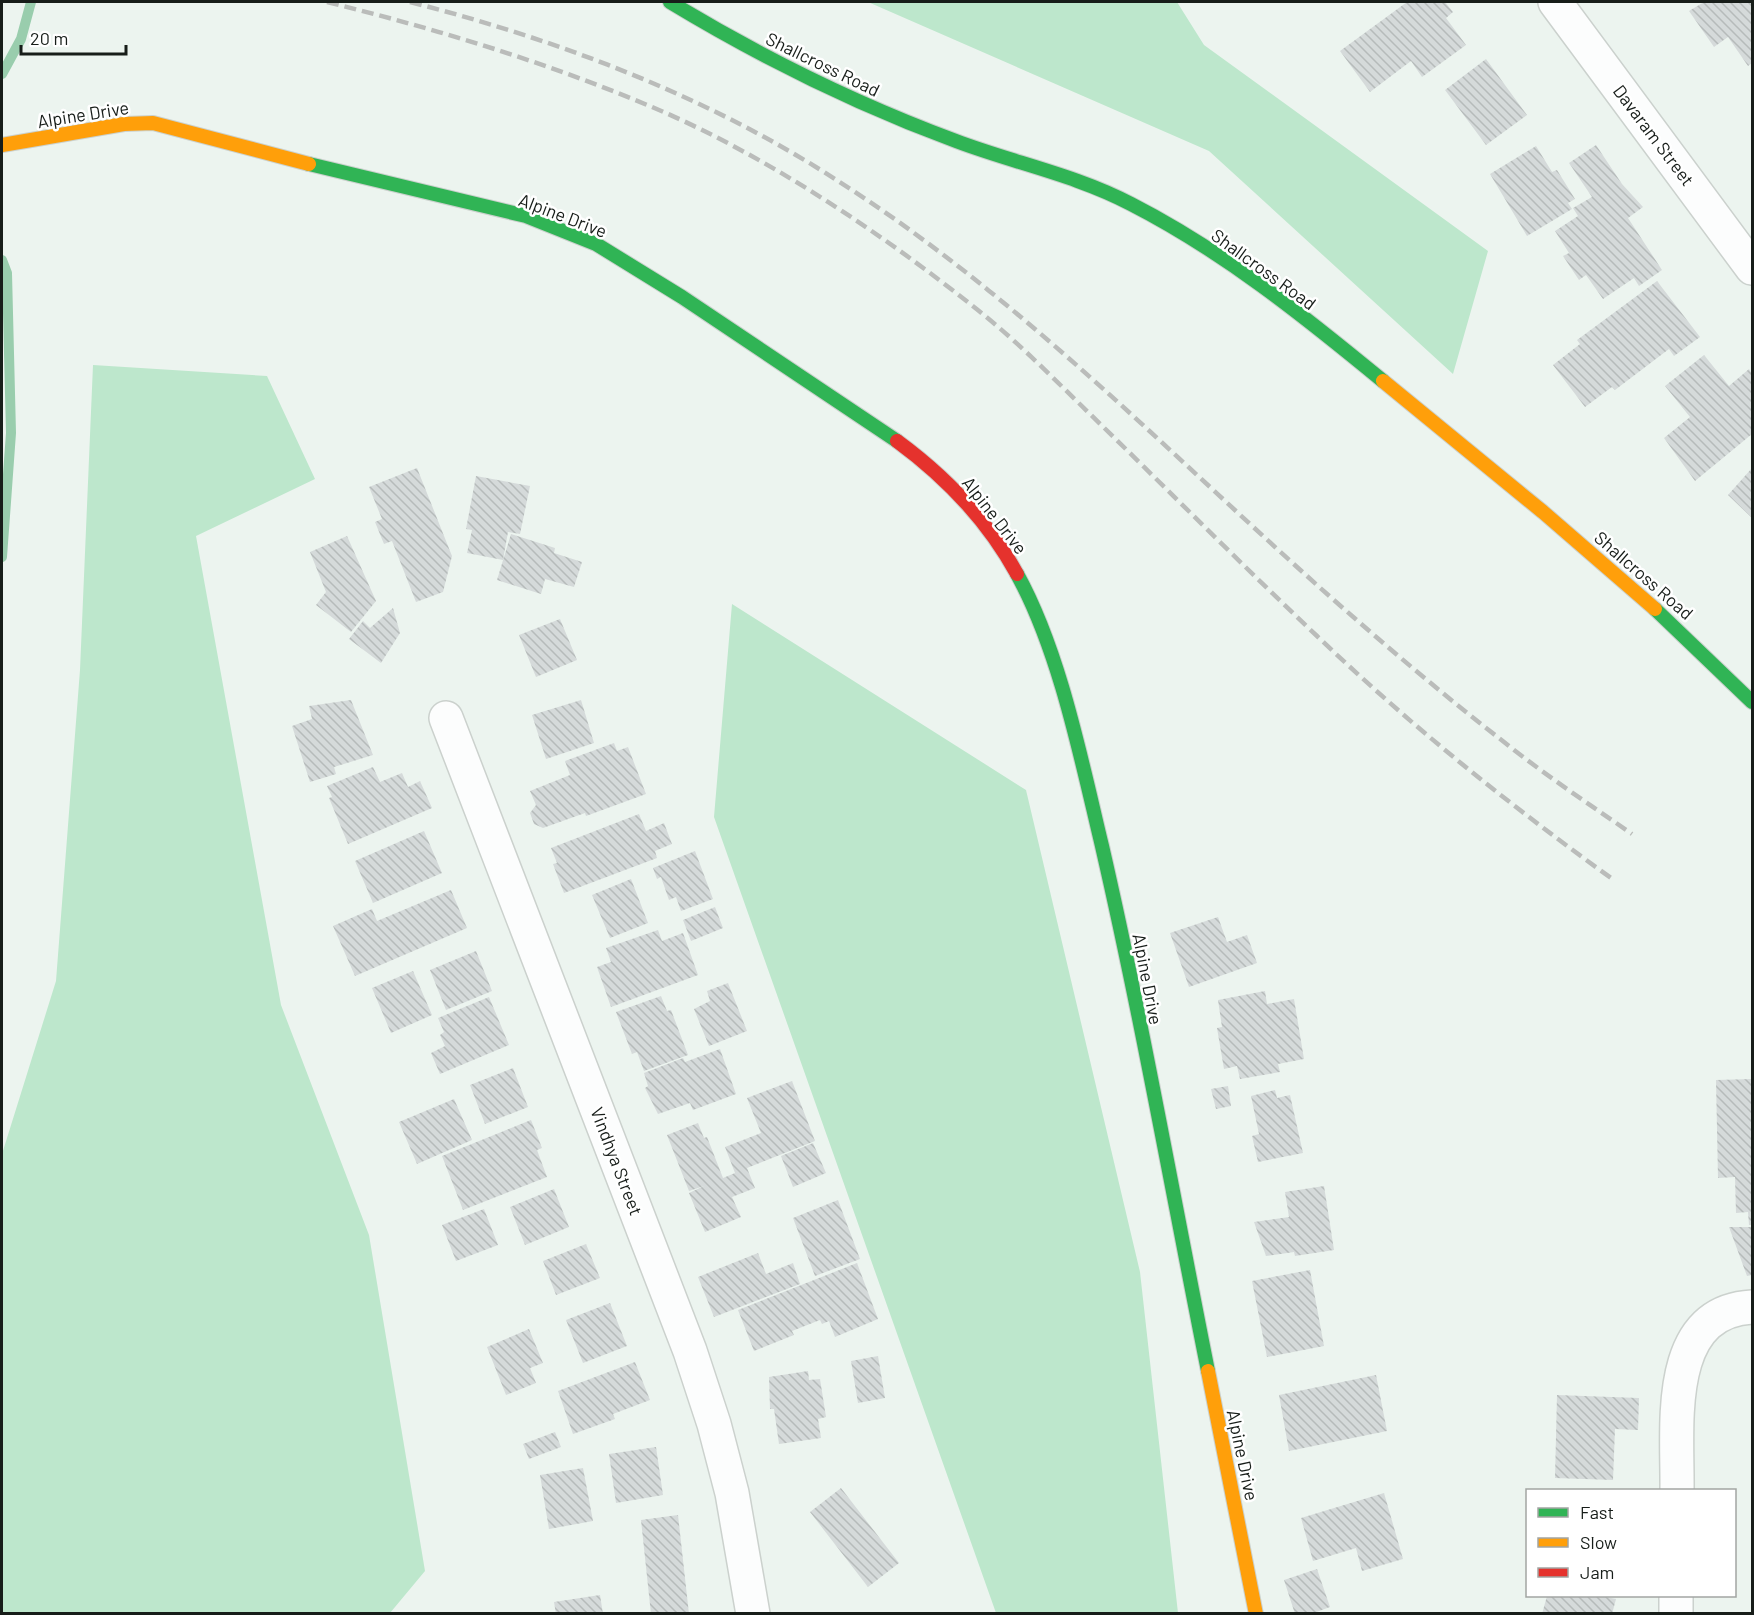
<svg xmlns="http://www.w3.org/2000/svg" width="1754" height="1615" font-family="Barlow,sans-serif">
  <defs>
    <pattern id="building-back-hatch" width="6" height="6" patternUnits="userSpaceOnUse" patternTransform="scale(1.5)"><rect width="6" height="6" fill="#d5dada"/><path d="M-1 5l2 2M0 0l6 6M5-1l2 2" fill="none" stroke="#b6bbba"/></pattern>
  </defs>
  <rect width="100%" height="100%" fill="#ecf4ef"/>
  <path fill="#bde7cc" d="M868,2H1177L1204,45L1488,251L1453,374L1209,151Z
    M93,365L267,376L315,479L196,536L281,1005L369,1235L425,1571L390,1613H2V1154L56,981L80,670Z
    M732,604L1026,790L1140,1272L1178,1613H996L714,817Z"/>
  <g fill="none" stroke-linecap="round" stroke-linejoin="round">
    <path stroke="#99cdad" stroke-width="10" d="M2,74L21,39L31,2
      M2,260L7,273L11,433L2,557"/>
  </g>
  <path fill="url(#building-back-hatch)" d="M1407,2H1445L1453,12L1446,18L1466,45L1422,77L1411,61L1370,92L1340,51Z
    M1704,2H1752V63L1748,66L1728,37L1714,47L1689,11Z
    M1486,59L1527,115L1486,145L1445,90Z
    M1596,145L1622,184L1643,207L1628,218L1662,270L1639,286L1634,278L1603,299L1586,275L1579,280L1563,256L1569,253L1555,231L1578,216L1573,208L1592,197L1569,163Z
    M1536,146L1552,172L1557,170L1575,199L1568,203L1572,209L1527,236L1490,174Z
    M1657,281L1700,337L1674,356L1669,349L1615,390L1612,387L1585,407L1553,365L1580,344L1577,340Z
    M1704,355L1729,386L1749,369L1752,374V434L1695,481L1664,438L1690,417L1665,386Z
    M417,468L452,556L443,592L416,602L392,541L384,544L375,522L382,519L369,487Z
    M1752,468V518L1728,495Z
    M476,476L530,486L520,534L508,532L503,560L467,553L472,530L466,529Z
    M511,534L555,548L554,553L582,562L574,587L545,579L541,594L497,580Z
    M347,536L376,601L351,632L316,605L326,592L310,552Z
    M393,608L400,633L381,663L349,639L363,621L370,628Z
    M560,619L577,660L536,677L519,635Z
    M351,700L373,755L334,767L336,774L310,782L292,726L312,719L309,706Z
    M581,700L594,743L546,759L532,715Z
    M614,743L617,751L628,747L646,794L586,816L585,813L543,828L534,824L530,813L536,805L530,791L570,775L565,761Z
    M373,767L380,782L402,773L408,787L420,781L432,808L348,844L329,798L332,797L327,786Z
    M639,814L646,831L664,823L672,844L655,851L657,858L564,893L553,864L557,863L551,848Z
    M424,831L442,873L373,903L355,861Z
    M695,851L713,899L681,911L676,897L669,900L661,877L657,879L653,868Z
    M631,879L648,923L610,938L592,895Z
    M451,890L467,928L355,976L333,926L372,909L377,921Z
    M715,907L723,928L691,941L683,920Z
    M1218,917L1227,942L1247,935L1257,963L1189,987L1170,933Z
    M658,930L662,941L683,933L698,975L611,1007L597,967L611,962L606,948Z
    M476,951L492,991L446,1010L430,970Z
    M413,971L432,1015L391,1033L372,988Z
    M728,983L747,1031L709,1046L694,1009L710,1001L707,991Z
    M1265,991L1267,1004L1294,999L1304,1059L1278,1064L1280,1072L1240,1079L1237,1066L1224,1069L1217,1028L1222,1027L1218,1000Z
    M661,996L667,1011L671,1010L688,1055L644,1071L637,1052L632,1054L616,1012Z
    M489,997L509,1045L440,1074L431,1053L445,1046L440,1035L444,1032L438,1018Z
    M720,1049L736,1094L693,1110L690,1103L658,1114L645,1088L648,1086L644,1073L683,1058L685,1062Z
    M513,1068L528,1107L485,1124L470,1085Z
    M1752,1079V1225H1749L1748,1212L1736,1213L1735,1177L1718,1178L1716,1080Z
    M792,1081L815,1141L747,1168L755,1188L732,1197L741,1217L705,1232L689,1193L704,1186L689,1191L667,1135L698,1123L704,1138L707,1137L723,1178L735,1173L725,1147L761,1133L747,1098Z
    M1228,1086L1231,1106L1216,1109L1211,1089Z
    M1275,1090L1277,1098L1290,1095L1303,1153L1258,1162L1252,1136L1259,1134L1251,1096Z
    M454,1099L472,1140L417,1164L399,1122Z
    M531,1120L542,1148L537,1150L547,1177L463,1210L442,1156Z
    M813,1143L826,1173L793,1187L781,1156Z
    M1324,1186L1334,1250L1295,1256L1294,1252L1266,1256L1254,1222L1289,1217L1285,1192Z
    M554,1189L569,1227L525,1245L510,1207Z
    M838,1200L860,1259L815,1276L793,1218Z
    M484,1209L498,1245L456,1261L442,1225Z
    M1729,1227H1752V1275L1747,1276Z
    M586,1244L600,1278L556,1295L543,1261Z
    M758,1253L766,1274L793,1263L800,1284L714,1317L698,1277Z
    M857,1263L878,1319L835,1337L829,1321L822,1324L820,1320L792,1331L794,1335L754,1351L738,1310Z
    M1310,1270L1324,1346L1267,1357L1252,1281Z
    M610,1303L627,1346L583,1363L566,1320Z
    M529,1329L543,1363L530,1368L536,1383L506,1395L487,1347Z
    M878,1356L885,1398L858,1403L851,1361Z
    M635,1362L650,1400L613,1414L615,1419L573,1434L558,1391Z
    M808,1371L809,1380L820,1379L826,1417L818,1419L821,1438L779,1444L774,1409H770L769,1377Z
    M1376,1375L1387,1431L1289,1451L1279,1395Z
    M1557,1395L1639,1398L1638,1430L1615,1429L1613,1480L1555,1478Z
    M555,1432L561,1447L529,1459L523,1444Z
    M656,1447L663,1495L616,1503L609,1454Z
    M583,1468L593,1521L549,1529L540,1475Z
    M841,1488L899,1563L868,1587L810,1512Z
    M1384,1493L1403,1559L1362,1571L1356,1548L1313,1561L1301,1518Z
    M678,1515L689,1614H651L641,1520Z
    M1317,1569L1330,1607L1311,1614H1295L1284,1580Z
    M600,1595L603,1614H556L554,1602Z
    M1547,1596H1601L1616,1599L1612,1614H1542Z"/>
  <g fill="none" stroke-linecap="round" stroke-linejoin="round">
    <g stroke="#cbd1cd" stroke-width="36">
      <path id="street" d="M1555,2L1752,268
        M446,718L690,1351L714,1424L732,1493L753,1614
        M1677,1490C1678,1426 1663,1312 1752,1307
        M1676,1614V1596"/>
    </g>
    <g stroke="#cbd1cd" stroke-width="16">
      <path id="fast" d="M670,2C761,57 856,104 956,141C1014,163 1076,175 1131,204C1223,251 1304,316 1383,381
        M309,164L526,216L596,244L682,297L897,441
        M1017,574C1060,652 1081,759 1102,846C1142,1020 1173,1196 1208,1371
        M1655,609L1752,702"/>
    </g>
    <g stroke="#cbd1cd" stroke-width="16">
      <path id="slow" d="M2,145L124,124L153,123L309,164
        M1383,381L1543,512L1655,609
        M1208,1371L1256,1614"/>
    </g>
    <g stroke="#cbd1cd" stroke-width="16">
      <path id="jam" d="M897,441C946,477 988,521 1017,574"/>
    </g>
    <use href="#street" stroke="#fcfdfd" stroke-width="33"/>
    <use href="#fast" stroke="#30b455" stroke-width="14"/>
    <use href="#slow" stroke="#ff9f0a" stroke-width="14"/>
    <use href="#jam" stroke="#e5322d" stroke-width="14"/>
    <path stroke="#babcba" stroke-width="4.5" stroke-dasharray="12 6" stroke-linecap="butt" d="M327,2C440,30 552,64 659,110C768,157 881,233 974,307C1015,339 1053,378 1090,414C1166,488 1241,564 1317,636C1410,725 1507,803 1611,878
      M410,2C559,40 709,97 838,181C1031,304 1187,473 1359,622C1406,663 1455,704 1504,742C1545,775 1589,804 1632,834"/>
  </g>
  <g text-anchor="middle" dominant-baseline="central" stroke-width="5" stroke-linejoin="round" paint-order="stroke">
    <g font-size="18" fill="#171d19" stroke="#fff">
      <text transform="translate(823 64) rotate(26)">Shallcross Road</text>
      <text transform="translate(83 114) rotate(-9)">Alpine Drive</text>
      <text transform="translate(1654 135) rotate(53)">Davaram Street</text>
      <text transform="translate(563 215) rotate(21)">Alpine Drive</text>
      <text transform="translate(1264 269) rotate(36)">Shallcross Road</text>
      <text transform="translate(995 515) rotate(52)">Alpine Drive</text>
      <text transform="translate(1644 575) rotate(41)">Shallcross Road</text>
      <text transform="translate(1148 979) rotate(79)">Alpine Drive</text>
      <text transform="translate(617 1161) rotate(69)">Vindhya Street</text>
      <text transform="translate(1243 1455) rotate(78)">Alpine Drive</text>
    </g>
  </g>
  <rect width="1754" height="1615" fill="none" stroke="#171d19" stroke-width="6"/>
  <rect x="1526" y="1489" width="210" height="108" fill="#ffffff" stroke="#a2a5a3" stroke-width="1.5"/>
  <rect x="1538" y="1508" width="30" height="9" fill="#30b455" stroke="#a2a5a3" stroke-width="1.5"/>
  <text x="1580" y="1519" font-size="18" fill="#171d19">Fast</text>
  <rect x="1538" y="1538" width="30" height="9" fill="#ff9f0a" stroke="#a2a5a3" stroke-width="1.5"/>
  <text x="1580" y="1549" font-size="18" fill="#171d19">Slow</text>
  <rect x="1538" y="1568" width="30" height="9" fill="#e5322d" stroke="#a2a5a3" stroke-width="1.5"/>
  <text x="1580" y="1579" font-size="18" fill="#171d19">Jam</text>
  <path d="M21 45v9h105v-9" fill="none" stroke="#171d19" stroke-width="3"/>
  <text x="30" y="45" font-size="18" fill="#171d19" stroke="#ffffff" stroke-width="4.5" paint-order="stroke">20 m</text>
</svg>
